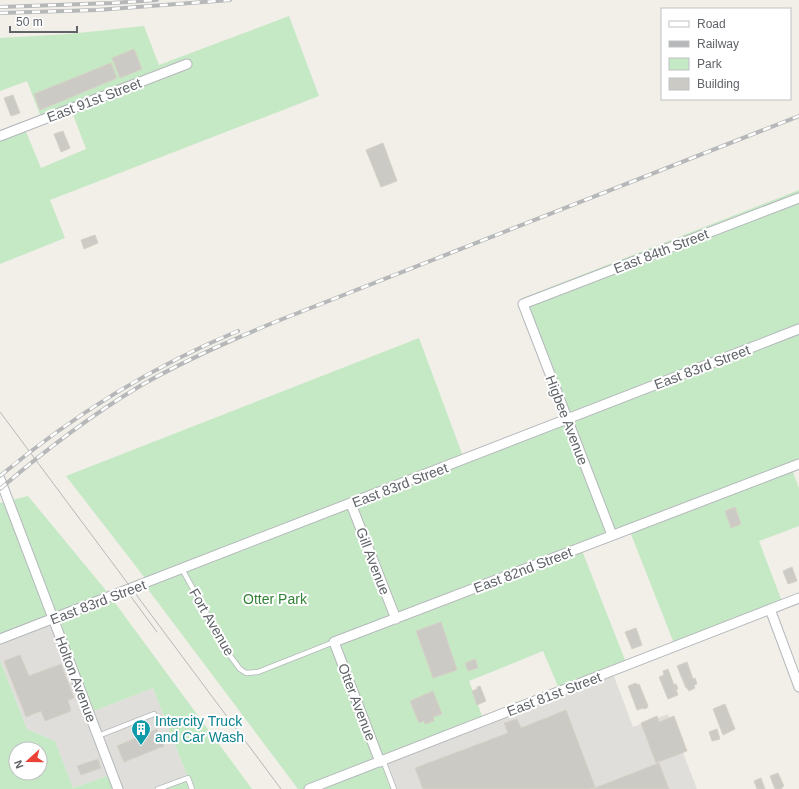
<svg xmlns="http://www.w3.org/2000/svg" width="799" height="789" font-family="Helvetica,sans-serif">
  <rect width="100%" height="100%" fill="#f1efe8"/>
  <path fill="#e0deda" d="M53,619L89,713L153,688L188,778L158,789H118L113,774L73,788L55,741L27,729L0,660V639Z
    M612,671L633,727L668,714L697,789H394L383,760Z"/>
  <path fill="#c5e8c5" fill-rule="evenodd" d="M289,16L319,96L50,200L65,238L0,264V136L24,127L41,168L86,149L71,109L42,120L27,81L0,91V38L69,34L144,26L159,65Z
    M799,190V464L791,467L799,488V526L759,541L783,604L675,646L629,529L581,548L627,665L560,691L543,651L469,681L484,721L383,760L394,789H298L144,584L148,582L66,476L419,338L464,459L567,420L520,299Z
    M28,496L104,588L252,789H158L188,778L153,688L89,713L53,619L0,639V503Z
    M0,660L27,729L55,741L73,788L113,774L118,789H0ZM16,749H40V773H16Z"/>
  <path fill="#cccac5" stroke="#d6d1c6" d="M134,49L142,69L120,78L112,58Z
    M111,63L117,78L40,110L34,94Z
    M13,95L20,113L11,116L4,98Z
    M63,131L70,148L61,152L54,134Z
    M383,143L397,181L381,187L366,150Z
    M95,235L98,243L84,249L81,240Z
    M735,507L741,524L731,528L725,511Z
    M792,567L797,581L788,584L783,571Z
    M441,622L457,670L433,678L416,631Z
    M636,628L642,645L632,649L625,632Z
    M20,655L29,676L61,664L74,698L68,700L71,711L45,721L41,711L26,717L4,661Z
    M475,659L478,668L468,671L465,663Z
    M687,662L693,679L695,678L697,684L694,685L695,688L689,691L687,688H686L677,666Z
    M668,669L674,685L676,684L678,689L676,690L678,695L668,699L659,677L664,675L663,671Z
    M636,683L637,685L639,684L648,706L647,708L644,709L643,708L637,710L628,686Z
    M480,686L486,701L477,705L472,691L477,689V687Z
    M433,691L442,714L433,717L434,721L425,724L424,721L419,723L410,701Z
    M725,704L735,729L723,735L713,709Z
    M566,710L595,787L589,789H423L415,768L508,733L504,723L517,719L521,728Z
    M657,716L659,722L674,716L687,751L656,763L641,723Z
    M157,729L164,746L124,762L117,746Z
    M717,729L720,739L712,741L709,732Z
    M98,759L101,768L81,775L77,766Z
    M659,763L669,789H592L636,772Z
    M778,773L784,786L782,787V789H775L770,776Z
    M761,778L765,789H757L754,781Z"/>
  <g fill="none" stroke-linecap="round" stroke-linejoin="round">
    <g stroke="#b5b8bc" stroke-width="6">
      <path id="service" d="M182,569L231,657L240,669L246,673L258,672L334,642
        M98,736L154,714
        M383,760L394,789
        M158,789L188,778L192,789"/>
    </g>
    <g stroke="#b5b8bc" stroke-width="11">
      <path id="minor" d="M0,136L187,64
        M0,479L118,789
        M351,504L396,619
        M612,535L523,304L799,198
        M770,609L799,687
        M0,639L799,329
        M380,762L334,642L799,464
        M309,789L799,598"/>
    </g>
    <use href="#service" stroke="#fff" stroke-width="4.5"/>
    <use href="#minor" stroke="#fff" stroke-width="9"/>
    <path stroke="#b6b7b8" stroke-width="1" d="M0,412L281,789
      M126,590L157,632"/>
    <g stroke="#b6b7b8" stroke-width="4">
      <path id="rail" d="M0,7L112,3L157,0
        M0,13L97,10L230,0
        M0,476C72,416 151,367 238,331
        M0,489C44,451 90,416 140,386C183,361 229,341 275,322L799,116"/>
    </g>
    <use href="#rail" stroke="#fff" stroke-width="2.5" stroke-dasharray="8" stroke-linecap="butt"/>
  </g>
  <defs>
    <g id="building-pin" transform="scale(1)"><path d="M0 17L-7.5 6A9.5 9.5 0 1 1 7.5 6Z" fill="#0f9aa8" stroke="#fff"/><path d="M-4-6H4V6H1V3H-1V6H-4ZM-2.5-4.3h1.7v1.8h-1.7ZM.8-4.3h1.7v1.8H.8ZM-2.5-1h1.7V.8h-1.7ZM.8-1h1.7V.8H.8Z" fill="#fff"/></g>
  </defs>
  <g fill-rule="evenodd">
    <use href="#building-pin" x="141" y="729"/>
  </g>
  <g text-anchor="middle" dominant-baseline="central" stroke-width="4" stroke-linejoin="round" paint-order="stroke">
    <g font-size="14" fill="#5f6368" stroke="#fff">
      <text transform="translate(94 100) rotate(-21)">East 91st Street</text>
      <text transform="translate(661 251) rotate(-21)">East 84th Street</text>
      <text transform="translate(702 367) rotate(-21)">East 83rd Street</text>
      <text transform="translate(567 420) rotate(69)">Higbee Avenue</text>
      <text transform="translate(400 485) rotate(-21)">East 83rd Street</text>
      <text transform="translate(373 561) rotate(69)">Gill Avenue</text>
      <text transform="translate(523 570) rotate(-21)">East 82nd Street</text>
      <text transform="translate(98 602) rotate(-21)">East 83rd Street</text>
      <text transform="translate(212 622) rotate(60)">Fort Avenue</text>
      <text transform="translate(76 679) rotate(69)">Holton Avenue</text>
      <text transform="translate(554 694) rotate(-21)">East 81st Street</text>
      <text transform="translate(357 702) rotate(69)">Otter Avenue</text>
    </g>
    <g font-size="14" fill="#348238" stroke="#fff">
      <text x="275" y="599">Otter Park</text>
    </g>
    <g font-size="14" fill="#0d838f" stroke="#fff" text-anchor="start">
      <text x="155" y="721">Intercity Truck<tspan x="155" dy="16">and Car Wash</tspan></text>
    </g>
  </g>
  <rect x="661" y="8" width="130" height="92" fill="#ffffff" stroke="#bfc1c3"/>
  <rect x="669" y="21" width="20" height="6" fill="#ffffff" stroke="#bfc1c3"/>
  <text x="697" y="28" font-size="12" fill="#5f6368">Road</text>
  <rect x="669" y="41" width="20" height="6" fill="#b6b7b8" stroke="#bfc1c3"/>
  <text x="697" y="48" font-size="12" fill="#5f6368">Railway</text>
  <rect x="669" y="58" width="20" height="12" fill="#c5e8c5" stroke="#bfc1c3"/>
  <text x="697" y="68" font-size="12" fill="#5f6368">Park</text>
  <rect x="669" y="78" width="20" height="12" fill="#cccac5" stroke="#bfc1c3"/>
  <text x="697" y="88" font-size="12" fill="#5f6368">Building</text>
  <g transform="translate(28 761) rotate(249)"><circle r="19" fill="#ffffff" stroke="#bfc1c3"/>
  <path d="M0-3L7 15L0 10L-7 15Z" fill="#ea4335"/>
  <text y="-6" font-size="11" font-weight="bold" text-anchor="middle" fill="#5f6368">N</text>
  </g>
  <path d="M10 26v6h67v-6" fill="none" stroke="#5f6368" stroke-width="2"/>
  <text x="16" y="26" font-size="12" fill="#5f6368" stroke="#ffffff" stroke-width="3" paint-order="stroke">50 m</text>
</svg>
